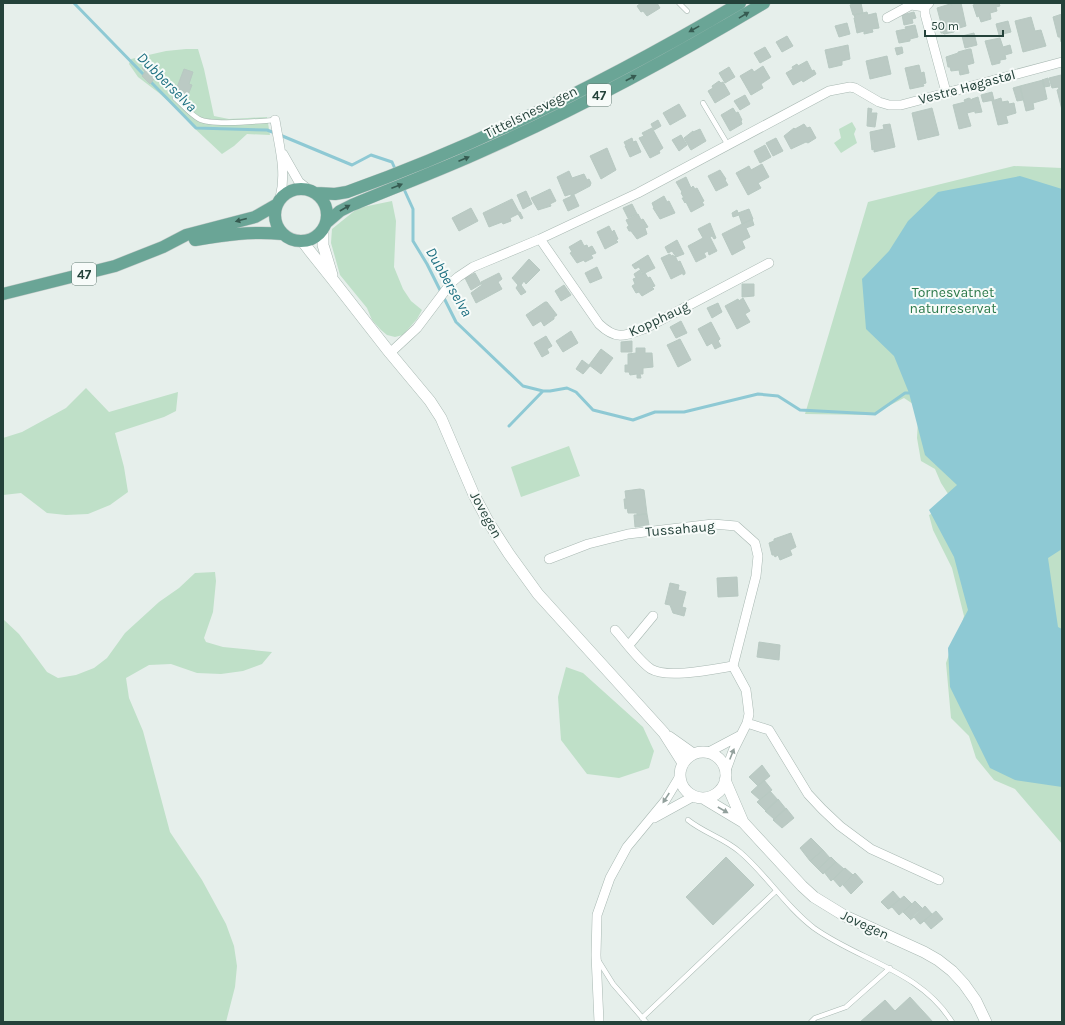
<svg xmlns="http://www.w3.org/2000/svg" width="1065" height="1025" font-family="Karla,sans-serif">
  <rect width="100%" height="100%" fill="#e6efeb"/>
  <path fill="#bfe0c8" d="M186,49H198L204,69L214,116L229,119L267,117L270,135L247,134L234,146L222,154L192,126L179,111L159,93L138,77L129,64L131,59L166,51Z
    M852,122L856,129L854,134L857,143L841,153L834,143L841,138L839,129Z
    M1014,166L1062,168V844L1015,789L994,780L976,758L969,736L951,718L946,663L954,640L961,627L964,616L952,568L933,530L929,515L935,512L950,497L941,483L935,469L921,461L917,438L918,420L916,406L904,398L871,415L805,414L868,202Z
    M392,201L396,221L394,267L403,289L411,301L422,310L417,319L403,335L395,337L387,335L381,330L372,320L367,308L340,275L331,243L332,229L358,208Z
    M86,388L109,412L178,392L176,411L164,417L115,433L124,467L128,492L110,505L88,514L66,515L47,513L21,493L3,495V438L22,432L66,408Z
    M569,446L580,476L521,497L511,467Z
    M215,572L216,581L213,612L204,638L206,642L223,647L272,652L262,664L243,671L221,674L197,673L171,664L149,665L126,678L129,698L143,731L170,832L202,880L226,924L234,946L237,966L235,987L226,1022H3V619L19,634L47,672L58,678L76,675L94,668L107,658L125,633L159,602L179,588L195,573Z
    M566,667L583,673L643,727L654,751L649,768L619,778L587,774L561,740L558,697Z"/>
  <path fill="#8ec9d4" d="M1020,176L1062,189V549L1048,558L1058,627L1062,629V787L1015,780L990,768L950,687L948,648L968,610L954,557L929,510L957,485L925,455L909,393L894,356L866,329L862,279L889,251L908,221L938,192Z"/>
  <g fill="none" stroke-linecap="round" stroke-linejoin="round">
    <path stroke="#8ec9d4" stroke-width="3" d="M74,3L145,76
      M149,80L196,128L267,130L275,133
      M280,135L352,165L371,155L392,162L396,171
      M403,187L413,209V241L427,264L456,322L523,386L543,391H550L567,388L576,392L593,410L633,420L655,412H684L758,394L778,396L800,410L875,414L905,393H909
      M509,426L543,391"/>
  </g>
  <path fill="#bbcac4" stroke="#b8c9c2" d="M641,3H657L660,8L647,16L643,11L641,12L637,6Z
    M854,3H861L863,13L853,15L850,5Z
    M951,3H961L966,26L956,29V30L954,32L944,34L943,33H941L939,24L941,23L937,8L950,4L952,6Z
    M979,3H999L1000,6L996,7L997,11L990,13L991,19L981,22L979,16L977,17L973,5Z
    M867,12L868,15L876,13L879,28L872,29L873,32L864,34V31L857,33L854,18H855L854,15Z
    M914,12L916,18L912,19L913,23L904,25L902,15Z
    M1062,14V42H1061L1060,37H1058L1053,17Z
    M1031,17L1035,31L1041,30L1046,46L1023,52L1015,21Z
    M1008,21L1011,32L999,35L996,24Z
    M847,23L850,34L839,37L835,26Z
    M915,25L918,37L910,39V41L899,43L896,31L906,29L905,27Z
    M974,33L977,45L965,48L962,36Z
    M787,36L793,46L782,52L776,42Z
    M1000,38L1003,47L1010,45L1012,53L1005,55L1006,59L1000,60V63L992,65L985,41Z
    M848,45L850,59L842,61V65L829,68L825,50Z
    M765,47L771,57L760,63L754,53Z
    M902,47L903,53L897,55L895,48Z
    M969,49H971L974,63L967,65L969,73L960,75L959,70L951,71L950,67H948L946,57L958,53V52Z
    M887,56L891,74L870,79L866,61Z
    M807,61L812,71L814,70L816,74L803,82L802,80L793,85L786,73L793,69L792,67L797,64L798,66Z
    M146,63L158,74L150,84L142,76L145,72L142,68Z
    M919,65L921,73L924,72L926,83L923,84L924,86L910,89L905,68Z
    M763,66L770,78L761,84L763,88L751,95L740,76L752,69L754,72Z
    M729,67L735,77L725,83L719,73Z
    M184,69L193,72L189,84L192,85L188,95L176,90Z
    M1061,75L1062,89H1059L1058,87L1052,88L1049,78Z
    M1048,78L1050,86L1044,87L1042,80Z
    M1043,80L1047,99L1033,103L1034,109L1026,111L1020,86Z
    M719,81L721,83L723,82L730,94L715,103L708,91L713,88L712,86Z
    M1020,86L1023,100L1017,101L1013,88Z
    M1059,89H1062V110L1057,90Z
    M992,92L994,100L983,102L981,95Z
    M745,95L750,104L740,110L734,101Z
    M978,97L982,112L975,113V111L967,113L971,126L959,129L953,105L965,102L964,100L969,98L972,100V99Z
    M1001,98L1002,102L1008,101L1009,104L1014,103L1016,113L1006,116L1008,123L998,125L992,101Z
    M679,104L686,116L670,125L663,113Z
    M733,108L736,113L738,112L742,120L741,121L742,124L730,131L721,115Z
    M868,108L872,109L871,113H877L875,127L867,126Z
    M932,108L939,135L918,140L912,113Z
    M658,120L661,126L654,130L651,124Z
    M804,124L807,128L810,127L816,138L808,143L806,142L791,149L784,136L794,128L795,129Z
    M890,124L895,147L874,152V149L872,150L870,132L884,129L883,125Z
    M652,128L663,148L659,151L660,153L650,158L639,138L644,136L642,133Z
    M700,129L706,141L691,150L684,138L693,131V132Z
    M681,135L687,145L679,151L672,140Z
    M632,138L633,142L636,141L641,152L630,157L625,146H626L624,142Z
    M776,138L783,151L773,156L766,143Z
    M765,145L771,157L760,163L754,151Z
    M607,148L616,170L601,179L590,156Z
    M762,164L769,177L758,183L761,188L748,195L736,173L749,166L751,170Z
    M720,170L726,179L725,180L728,185L716,191L708,176Z
    M569,171L572,178L584,174L587,180L589,179L591,183L590,186L571,196V194L565,196L557,177Z
    M686,177L691,188L693,186L695,189L697,188L704,201L702,202L704,205L691,212L686,202L685,203L682,198H684L681,193L682,192L676,182Z
    M550,189L556,201L550,204L551,206L538,210L531,198Z
    M526,191L532,204L523,209L517,195Z
    M574,195L579,206L568,211L563,200Z
    M664,196L667,202L669,201L675,213L660,219L653,208H654L652,203Z
    M512,199L519,212H520L523,218L521,219L518,214L510,218L511,221L503,224L502,222L489,227L483,213Z
    M632,204L637,214L628,218L623,208Z
    M471,208L478,221L459,231L452,218Z
    M749,209L753,219L742,224L739,215L733,217L732,213L737,210L738,213Z
    M638,214L641,220L643,219L648,227L645,228L647,234L637,239L631,231H629L627,227L629,226L626,220Z
    M752,219L754,225L746,228L750,237L742,241L745,248L732,255L722,234Z
    M710,223L716,238L714,239L712,236L710,237L717,251L709,255L708,251L704,253L706,257L696,262L688,246L703,238L698,229Z
    M609,226L612,232L614,230L618,239L616,240L618,242L605,249L597,232Z
    M581,240L584,246L587,245L588,248L592,246L596,253L591,255L593,258L585,262L584,260L577,263L570,253L572,252L569,247Z
    M677,240L684,254L676,257L672,251L668,253L665,247Z
    M670,254L671,256L673,255L674,257L675,256L678,262L680,261L685,272V274L683,275V273L671,279L661,258Z
    M648,255L655,268L643,274L639,267L635,269L632,265Z
    M529,259L540,270L526,284L524,281L521,285L526,292L521,295L516,288L518,285L512,278Z
    M597,267L602,278L590,283L585,273Z
    M640,270L642,274L645,273L648,278L650,277L655,286L652,287L654,289L642,296L639,292L636,293L632,286L635,284L633,279L636,278L634,274Z
    M475,273L481,284L471,290L465,278Z
    M499,273L502,279L498,282L502,289L476,303L471,293L482,285L481,282Z
    M742,284H754V296L742,297Z
    M564,285L571,295L561,301L555,291Z
    M743,298L750,311L745,314L750,322L737,329L725,306L738,299L739,301Z
    M545,302H547L557,315L554,317V319L544,326L541,321L533,326L526,315Z
    M718,303L722,312L712,318L707,308Z
    M681,321L687,333L676,338L670,327Z
    M711,322L720,339L718,341L721,346L715,349L712,343L707,346L698,329Z
    M571,331L578,343L563,352L556,341Z
    M546,336L552,346L547,349L549,353L542,357L534,343Z
    M680,339L691,360L678,367L667,345Z
    M632,341V352H621V342Z
    M636,348H645V353H652L653,367L643,368V374H640L641,378H637V374L630,375L629,372H625V365H628V354L636,353Z
    M601,349L613,358L601,374L589,365Z
    M582,360L590,366L583,374L576,369Z
    M640,489L644,490L647,514L637,515V513H628L627,508L625,509L624,499H626L625,491Z
    M647,514L649,525L635,527L634,515Z
    M791,533L796,547L790,550L792,555L780,560L778,555L775,557L774,555H772L769,543L774,541V539Z
    M737,577L738,596L718,597L717,578Z
    M670,583L679,585L678,590L686,592L682,607L686,608L684,616L673,613L670,605L665,604Z
    M759,642L780,645L779,660L757,657Z
    M762,765L770,776L758,786L749,777Z
    M764,780L772,790L760,800L751,792Z
    M770,791L778,800L766,811L757,802Z
    M778,799L786,809L774,819L765,811Z
    M786,808L794,818L782,828L773,820Z
    M811,838L823,850L810,861L800,848Z
    M823,850L830,858L818,869L810,861Z
    M726,857L754,885L713,925L686,897Z
    M831,857L836,862L823,874L818,869Z
    M836,862L844,869L831,881L824,872Z
    M845,868L853,875L840,887L833,879Z
    M855,873L863,882L851,894L843,885Z
    M893,891L900,899L888,909L881,902Z
    M904,896L912,904L899,915L892,907L888,909Z
    M915,901L922,908L910,919L903,912Z
    M925,906L932,914L920,924L914,917L910,920Z
    M936,911L943,919L931,929L924,921L920,924Z
    M910,997L933,1022H860L885,1000L895,1011Z"/>
  <g fill="none" stroke-linecap="round" stroke-linejoin="round">
    <g stroke="#a8b8b2" stroke-width="5.5">
      <path id="service" d="M679,3L687,11
        M175,98C183,105 190,114 199,119C212,126 259,121 275,120
        M703,103L728,145
        M688,820C704,833 724,838 740,852C767,875 785,906 814,928C860,961 921,971 952,1022
        M598,960L613,984L646,1022
        M642,1018L776,891
        M811,1022L815,1018L846,1007L890,968"/>
    </g>
    <g stroke="#a8b8b2" stroke-width="10">
      <path id="minor" d="M929,3L925,7V14L946,92
        M887,18L911,5L925,7
        M275,120C279,146 287,171 280,198
        M283,154L299,182L309,190
        M540,239L599,324C617,341 625,336 646,328L769,263
        M390,353L417,328L451,283L458,277L473,267L540,239L638,193L829,91L850,87L855,88L879,102L889,105H901L1062,62
        M549,559L588,544L628,534L713,524L736,526L755,543L758,556L756,576L733,666L746,690L749,714L747,723L733,751L725,773
        M615,630C625,641 639,661 651,669C667,679 714,669 733,666
        M629,645L653,616
        M747,723L769,730L808,794L822,809L840,826L871,849L939,880
        M707,753L741,735
        M654,818L694,796
        M599,1022L596,955L597,915L610,878L627,847L665,801L680,776"/>
    </g>
    <g stroke="#a8b8b2" stroke-width="12">
      <path id="tertiary" d="M323,230V245L332,275
        M303,242L309,250L333,280L390,353L430,401L441,418L474,495L489,523L509,554L538,594L664,733L683,763
        M669,737L693,754
        M680 775a23 23 0 1 1 46 0a23 23 0 1 1-46 0Z
        M725,780L743,822
        M703,798L743,822L802,886L814,897L845,916L924,952L938,960L952,971L964,984L976,1001L986,1022"/>
    </g>
    <g stroke="#c2cac8" stroke-width="13">
      <path id="primary" d="M275 215a26 26 0 1 1 52 0a26 26 0 1 1-52 0Z
        M316,193L335,194L347,192C484,143 615,77 740,3
        M326,223L340,211L352,205C395,187 438,171 480,152C578,109 672,58 764,3
        M195,240C224,235 252,231 282,234
        M3,294L115,266L163,247L186,235L255,217L276,205"/>
    </g>
    <use href="#service" stroke="#fff" stroke-width="4.5"/>
    <use href="#minor" stroke="#fff" stroke-width="9"/>
    <use href="#tertiary" stroke="#fff" stroke-width="11"/>
    <use href="#primary" stroke="#6aa596" stroke-width="12"/>
  </g>
  <defs><path id="oneway-solid" d="M-6-.8H1V-3.2L6.5 0L1 3.2V.8H-6Z"/></defs>
  <g fill="#365b51">
    <use href="#oneway-solid" transform="translate(744 15) rotate(-31)"/>
    <use href="#oneway-solid" transform="translate(694 29) rotate(151)"/>
    <use href="#oneway-solid" transform="translate(631 78) rotate(-28)"/>
    <use href="#oneway-solid" transform="translate(464 159) rotate(-23)"/>
    <use href="#oneway-solid" transform="translate(397 186) rotate(-21)"/>
    <use href="#oneway-solid" transform="translate(345 208) rotate(-30)"/>
    <use href="#oneway-solid" transform="translate(241 220) rotate(165)"/>
  </g>
  <g fill="#92a09c">
    <use href="#oneway-solid" transform="translate(732 754) rotate(-68)"/>
    <use href="#oneway-solid" transform="translate(666 798) rotate(123)"/>
    <use href="#oneway-solid" transform="translate(723 810) rotate(30)"/>
  </g>
  <g text-anchor="middle" dominant-baseline="central" stroke-width="4" stroke-linejoin="round" paint-order="stroke">
    <g fill="#f7fbf9" stroke="#637a73" stroke-width="1">
      <rect x="587" y="84" width="24" height="22" rx="3"/>
      <rect x="72" y="263" width="24" height="22" rx="3"/>
    </g>
    <g font-size="13" font-weight="bold" fill="#24423a">
      <text x="599" y="95">47</text>
      <text x="84" y="274">47</text>
    </g>
    <g font-size="14" fill="#24423a" stroke="#f7fbf9">
      <text transform="translate(967 87) rotate(-15)">Vestre Høgastøl</text>
      <text transform="translate(531 112) rotate(-26)">Tittelsnesvegen</text>
      <text transform="translate(659 319) rotate(-25)">Kopphaug</text>
      <text transform="translate(486 515) rotate(61)">Jovegen</text>
      <text transform="translate(680 529) rotate(-5)">Tussahaug</text>
      <text transform="translate(865 925) rotate(25)">Jovegen</text>
    </g>
    <g font-size="14" fill="#2d7a4b" stroke="#f7fbf9">
      <text x="953" y="292">Tornesvatnet<tspan x="953" dy="16">naturreservat</tspan></text>
    </g>
    <g font-size="15" font-style="italic" fill="#1c6f80" stroke="#f7fbf9">
      <text transform="translate(167 82) rotate(45)">Dubberselva</text>
      <text transform="translate(449 282) rotate(60)">Dubberselva</text>
    </g>
  </g>
  <rect width="1065" height="1025" fill="none" stroke="#24423a" stroke-width="8"/>
  <path d="M925 30v6h78v-6" fill="none" stroke="#24423a" stroke-width="2"/>
  <text x="931" y="30" font-size="12" fill="#24423a" stroke="#f7fbf9" stroke-width="3" paint-order="stroke">50 m</text>
</svg>
